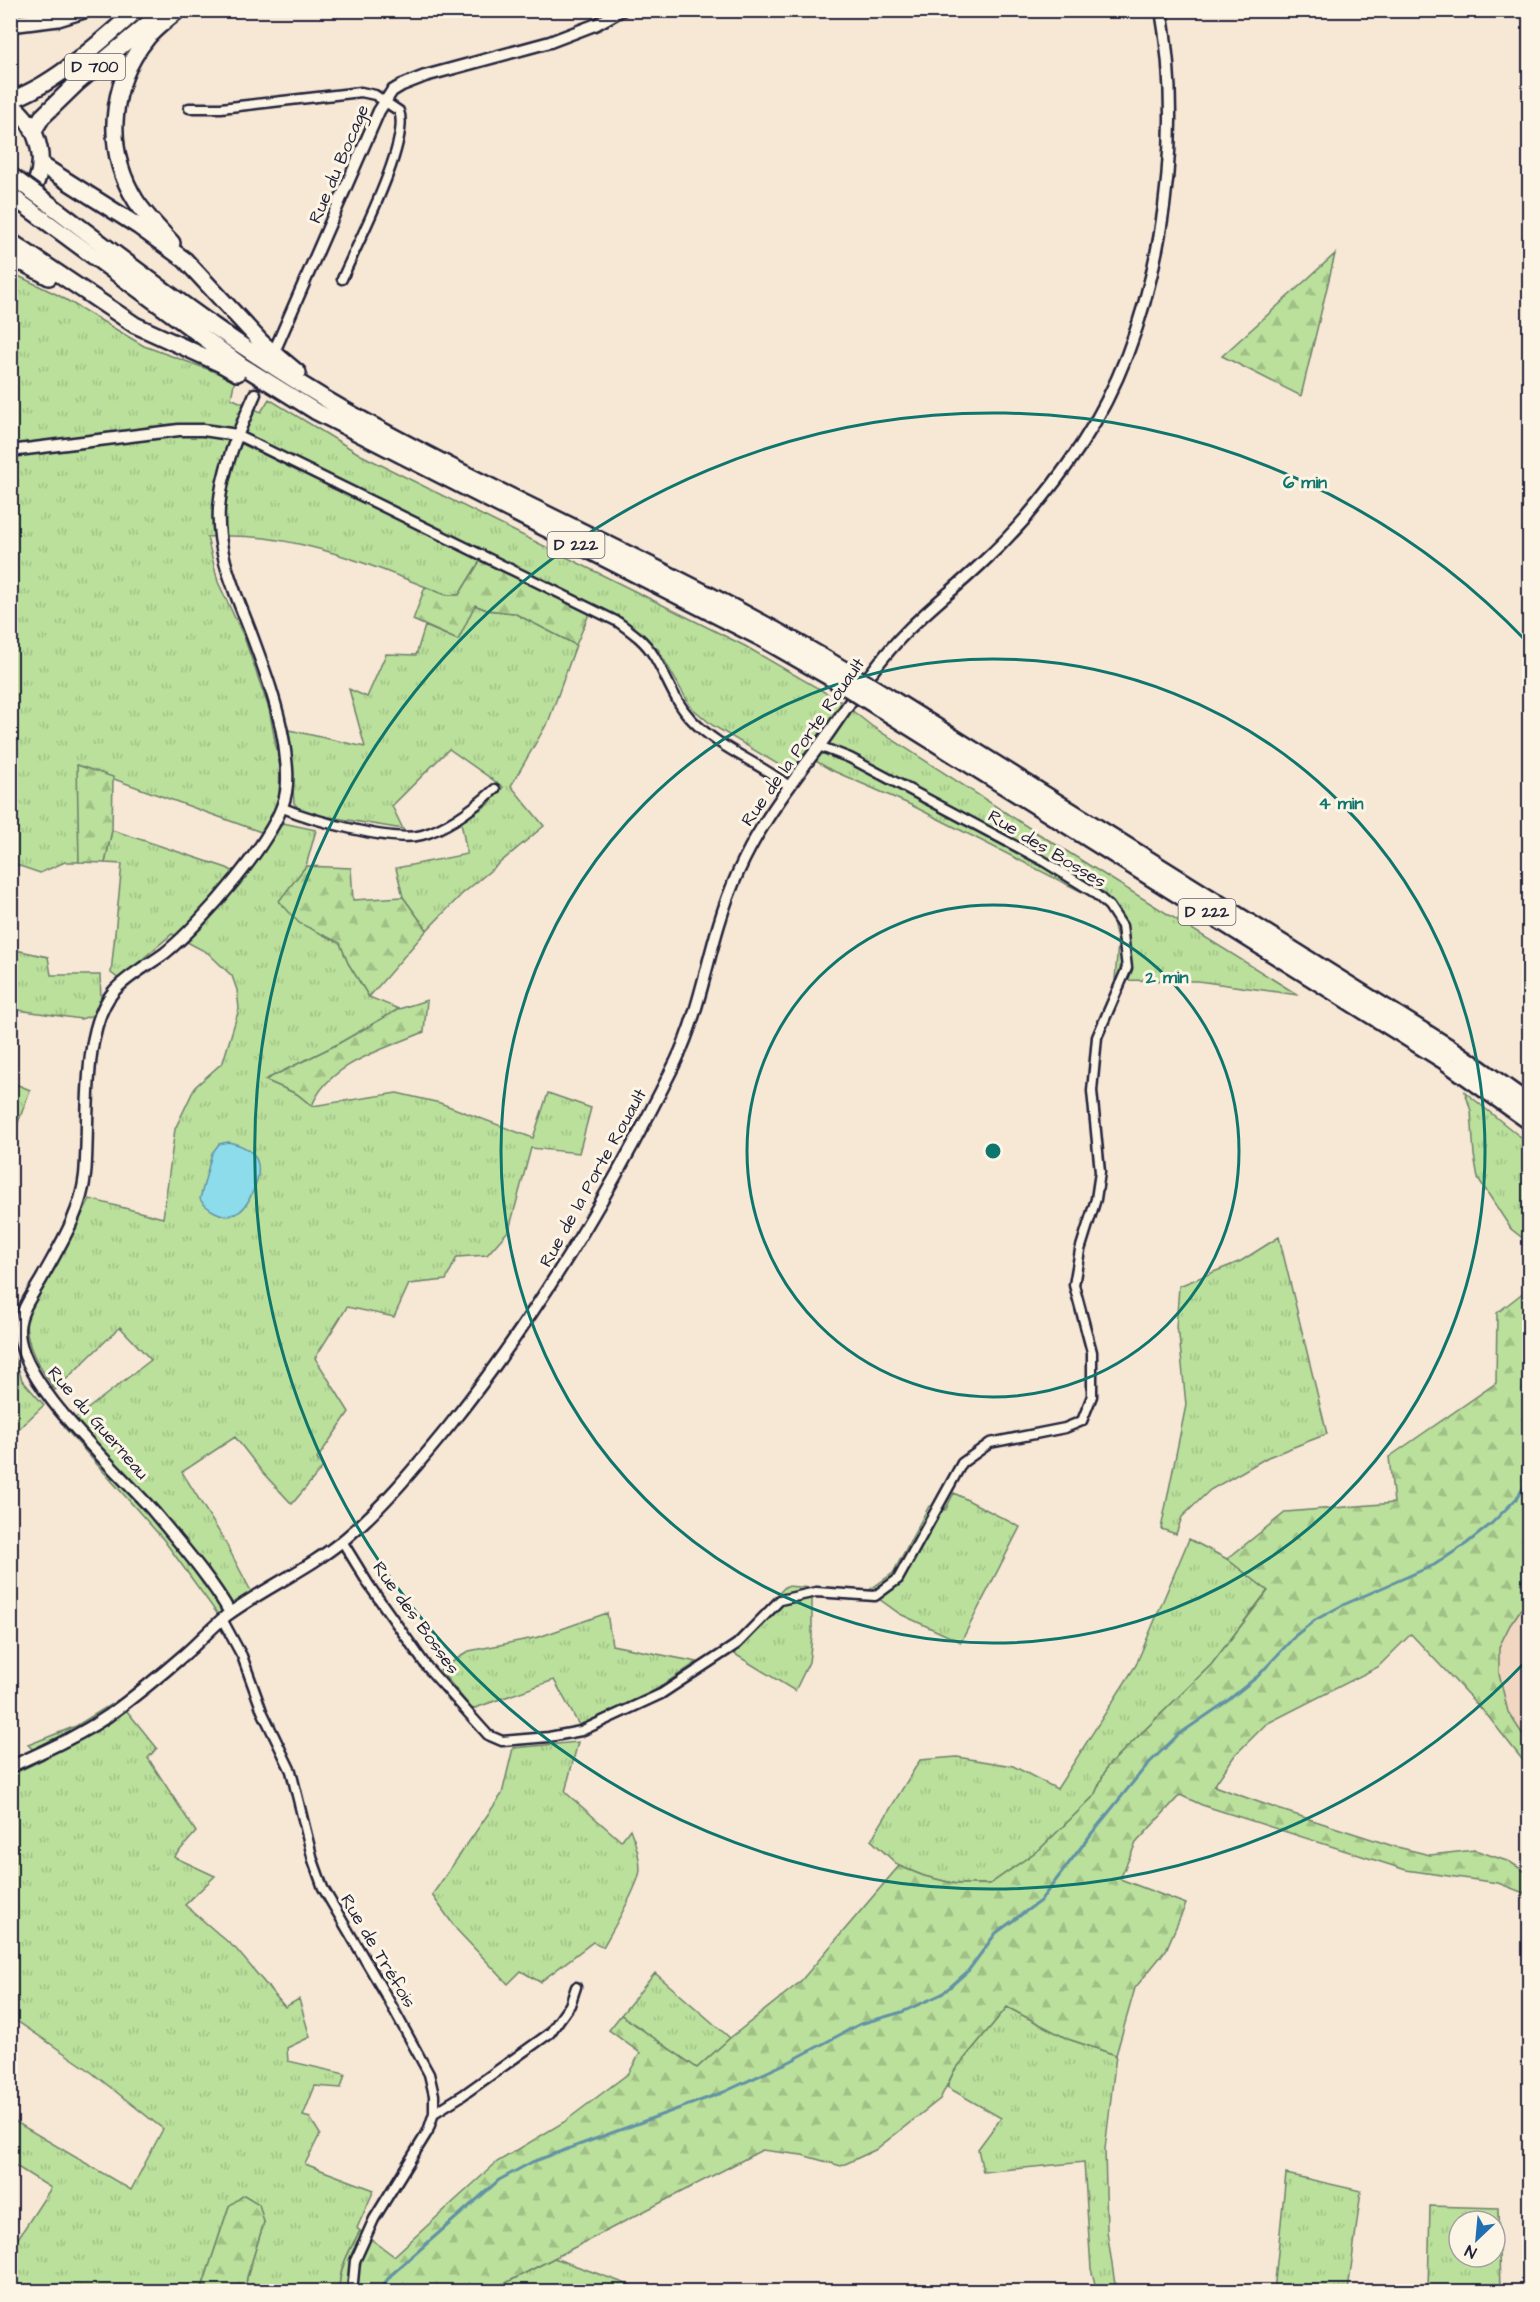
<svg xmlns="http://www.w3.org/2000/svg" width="1540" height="2302" font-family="'Architects Daughter',sans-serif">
  <defs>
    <pattern id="grass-tufts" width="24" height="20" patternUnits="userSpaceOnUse" patternTransform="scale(1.5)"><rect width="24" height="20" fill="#bae09b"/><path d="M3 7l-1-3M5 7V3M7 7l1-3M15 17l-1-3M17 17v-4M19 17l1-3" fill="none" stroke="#a0c086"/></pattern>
    <pattern id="forest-firs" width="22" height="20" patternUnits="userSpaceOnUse" patternTransform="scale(1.5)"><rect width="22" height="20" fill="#bae09b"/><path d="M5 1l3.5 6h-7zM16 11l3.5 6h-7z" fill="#a0c086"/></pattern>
  </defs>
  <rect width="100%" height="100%" fill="#f7e7d5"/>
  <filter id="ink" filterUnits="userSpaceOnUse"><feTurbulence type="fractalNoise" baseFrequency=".0167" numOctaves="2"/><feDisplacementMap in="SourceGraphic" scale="12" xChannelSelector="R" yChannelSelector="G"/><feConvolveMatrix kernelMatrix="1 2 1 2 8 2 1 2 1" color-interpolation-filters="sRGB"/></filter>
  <g filter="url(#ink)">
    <path fill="#f1d6c2" d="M1529,1598V1744L1508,1712L1499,1674V1647L1510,1625Z"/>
    <path fill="url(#grass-tufts)" stroke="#6e816b" stroke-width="1.5" fill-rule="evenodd" d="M10,272L58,295L144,346L235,379L231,398L261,412L269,399L361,455L745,646L840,701L873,727L1034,831L1298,995L1198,981L1115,980L1118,943L1112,917L1092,897L911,805L831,770L804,754L791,772L712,725L691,707L658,649L590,612L480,561L459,595H446C371,565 289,529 207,537L218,582L244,637L269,709L280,767L279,797L272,816L261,832L78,766L79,862H65L40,873L11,863Z
      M474,605L487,610L514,613L576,645L549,720L511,786L544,826L461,895L427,930L403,897L396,868L467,854L461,822L489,804L503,787L449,749L392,806L403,829L311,814L299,809L294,803L289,730L365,747L349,689L367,697L386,654L416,655L425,626L458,640Z
      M283,823L316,830L306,866L279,902L322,934L340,943L348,963L369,997L399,1009L336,1045L265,1080L297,1094L312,1106L397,1093L440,1103L533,1138L548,1093L591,1108L579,1153L531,1148L509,1230L487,1255L457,1257L446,1280L409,1284L394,1317L347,1307L315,1358L349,1412L317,1459L323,1467L292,1504L263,1473L235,1437L182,1472L223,1538L253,1595L219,1616L163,1539L64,1427L151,1360L120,1327L55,1390C39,1366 26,1349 26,1319L90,1199L163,1218L175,1129L195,1087L223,1062L239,1009L237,990L232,976L208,953L172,934L119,979L111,973L122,864L105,863L112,830L227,868L245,878Z
      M11,949L48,957L51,975H100L101,999L93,1015L81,1019L11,1009Z
      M11,1082L30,1090L11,1142Z
      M1465,1092L1529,1144V1243L1511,1229L1478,1178L1474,1155L1471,1111Z
      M1279,1237L1327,1434L1268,1457L1210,1490L1182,1517L1176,1534L1161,1529L1186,1405L1179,1335L1176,1329L1179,1286L1241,1261Z
      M10,1345L22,1380L44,1405L11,1436Z
      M954,1493L1020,1527L961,1642L900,1614L868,1591L893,1573L929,1506L945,1510Z
      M1189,1539L1227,1559L1268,1590L1211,1665L1107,1767L1094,1796L1040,1849L990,1884H956L924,1876L899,1866L871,1840L920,1760L957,1757L1013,1766L1057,1789L1136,1665Z
      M786,1586L812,1588V1637L809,1662L795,1691L725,1648Z
      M607,1613L612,1645L697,1662L643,1698L579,1725L554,1680L472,1709L440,1670L469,1651L539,1637Z
      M118,1700L157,1748L148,1758L196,1832L174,1857L215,1876L185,1905L236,1949L285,2007L299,1999L310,2037L287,2048L288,2061L345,2074L341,2088L315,2086L303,2116L310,2118L320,2134L305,2164L374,2190L357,2228L360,2231C349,2251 339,2268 339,2291H245L247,2277L264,2222L229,2206L201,2291H11V2245L13,2246L51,2188L11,2163V2119L131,2190L163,2129L86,2068L11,2017V1775L44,1759L28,1745L76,1726Z
      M578,1742L565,1792L621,1841L630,1829C635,1841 640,1856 640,1870C639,1886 612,1931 603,1947L593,1942L540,1982L521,1971L508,1984L457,1930L432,1895L502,1794L513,1748Z
      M655,1973L730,2038L697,2068L621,2015Z
      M1007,2007L1068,2039L1116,2055L1105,2149L1107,2231L1116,2291H1097L1091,2269L1084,2162L983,2172L978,2149L1001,2118L947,2087L954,2071Z
      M1286,2174L1361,2191L1348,2291H1274Z
      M1430,2206L1498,2208L1500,2291H1428ZM1459,2221H1495V2257H1459Z
      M554,2258L646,2291L495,2292L502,2285Z"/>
    <path fill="url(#forest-firs)" stroke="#6e816b" stroke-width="1.5" d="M1335,254L1301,396L1222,356Z
      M480,561L590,612L576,645L514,613L487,610L475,605L458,640L413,620L425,587L446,595H459Z
      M77,765L113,777L112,830L105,863L79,862Z
      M306,866L351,868L353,900L403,897L427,930L369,997L348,963L340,943L299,923L279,901Z
      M427,1000L424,1032C385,1049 328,1063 312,1106L297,1094L265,1080L336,1045L399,1009Z
      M1529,1288V1598L1510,1625L1499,1647V1674L1508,1712L1529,1744V1768L1487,1715L1411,1634L1378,1667L1266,1724L1235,1755L1214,1786L1278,1809L1393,1846L1430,1855L1475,1850L1510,1862L1529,1874V1895L1498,1883L1406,1870L1202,1805L1180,1795L1136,1843L1120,1879L1186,1904L1166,1950L1135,1988L1116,2055L1068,2039L1007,2007L954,2071L940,2099L875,2150L841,2166L802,2155L762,2150L502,2285L495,2291L339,2292C339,2268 349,2251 360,2231L394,2256L497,2162L564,2122L629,2073L640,2053L609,2030L621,2015L697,2068L730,2038L800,1982L899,1866L924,1876L956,1884H990L1040,1849L1094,1796L1107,1767L1211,1665L1268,1591L1227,1559L1286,1512L1394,1503L1389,1457L1496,1383L1497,1313Z
      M244,2195L259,2204L264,2222L247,2277L245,2291H201L229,2206Z"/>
    <path fill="#8ddceb" stroke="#6292a5" stroke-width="1.5" d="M228,1142C259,1148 265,1166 252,1193C249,1201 244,1211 235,1214C227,1217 221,1215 213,1211C207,1207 203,1205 200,1199L212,1153L219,1144Z"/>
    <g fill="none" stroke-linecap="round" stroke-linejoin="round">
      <path stroke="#6292a5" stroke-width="3" d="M378,2292L391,2275L499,2180L532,2162L724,2092L791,2061L860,2024L902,2012L942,1994L968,1971L996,1933L1040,1901L1092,1833L1147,1765L1178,1735L1226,1702L1258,1676L1296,1635L1315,1620L1343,1605L1434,1565L1466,1544L1491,1524L1516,1499L1530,1478"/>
      <g stroke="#22223b" stroke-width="13">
        <path id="street" d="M189,108H221L361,92L375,95L399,111C411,142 356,246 342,279
          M237,435L618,622C632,632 645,641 654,656C667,677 674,701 691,719C719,749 759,762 790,787
          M283,808C312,820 392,843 422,835C448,828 475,807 495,789
          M342,1541L369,1585L427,1667L488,1735L502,1741L549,1737L581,1731L661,1694L737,1644L780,1600L816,1592L875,1596L898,1579L962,1463L990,1443L1065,1428L1082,1421L1092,1396V1352L1074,1285L1080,1250L1096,1199L1100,1172L1092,1091L1097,1037L1127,968L1122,926L1109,906L1092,891L1040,859L850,758L819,746
          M222,1619L242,1656L262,1711L291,1771L313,1860L323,1888L388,1999L429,2074L434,2095V2113L428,2131L374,2219L355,2261L352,2292
          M434,2113L463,2095L550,2033L570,2005L576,1987"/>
      </g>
      <g stroke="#22223b" stroke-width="15">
        <path id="secondary" d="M277,345L379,111L392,91L402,85L425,76L550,42L597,24L622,10
          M10,451L179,430H203L237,435
          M230,1613C213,1581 178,1541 154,1512C119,1471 17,1383 19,1329C20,1310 33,1294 42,1278C60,1245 81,1213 85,1175C90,1124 80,1030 114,991C128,975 149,965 165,953C200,925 280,835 286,792C289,776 286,759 284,743C278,706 265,671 252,636C236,593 216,554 219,508C222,467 239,431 255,394
          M10,1767C44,1751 77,1737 108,1716C134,1697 161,1675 185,1654C199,1642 211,1628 226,1616C264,1588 309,1569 346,1538C385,1505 417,1465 450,1425C539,1313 613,1189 676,1061C697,1017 705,970 719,924C729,890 745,854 764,824C783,793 806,764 828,734C853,698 877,661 908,630C932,606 958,586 982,563C1019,529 1053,487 1081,445C1159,326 1186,149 1161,10"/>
      </g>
      <g stroke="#22223b" stroke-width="20">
        <path id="highway" d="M10,24L58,18L84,10
          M10,100C55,85 101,41 137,10
          M10,104C40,125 52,169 26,198C22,202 15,206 10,209
          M34,130L42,117L77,83L163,11
          M40,164L138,226L185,260L262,343L298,373
          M44,200C142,274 239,350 346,411C509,502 683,573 843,669
          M32,211L241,365L315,411L761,638L836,681
          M10,241L135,325L221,364L237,373
          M172,243C160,230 146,216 136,201C104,150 109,85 147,38C155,28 168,19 178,10
          M10,261L25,264L49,277
          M889,697L1457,1052L1530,1104
          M879,708L1444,1061L1530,1122"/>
      </g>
      <use href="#street" stroke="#fcf5e5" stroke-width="8"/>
      <use href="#secondary" stroke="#fcf5e5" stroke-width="10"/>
      <use href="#highway" stroke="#fcf5e5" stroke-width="15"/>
      <g stroke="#22223b" stroke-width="20" stroke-linecap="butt">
        <path id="highway-bridge" d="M10,175L44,200
          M10,195L32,211
          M843,669L889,697
          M836,681L879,708"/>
      </g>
      <use href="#highway-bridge" stroke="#fcf5e5" stroke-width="15"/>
    </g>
  </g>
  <g fill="none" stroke="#0f766e" stroke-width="3">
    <circle cx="993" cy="1151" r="246"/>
    <circle cx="993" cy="1151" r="492"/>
    <path d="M1528 1659A738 738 0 1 1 1528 643"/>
  </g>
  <g text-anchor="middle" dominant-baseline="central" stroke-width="6" stroke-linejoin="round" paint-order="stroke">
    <g fill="#fcf5e5" stroke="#63616e" stroke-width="1.5">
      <rect x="65" y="54" width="60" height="26" rx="4.5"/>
      <rect x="547.5" y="532" width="57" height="26" rx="4.5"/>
      <rect x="1178.5" y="899" width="57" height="26" rx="4.5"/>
    </g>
    <g font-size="16" font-weight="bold" fill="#22223b">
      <text x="95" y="67">D 700</text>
      <text x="576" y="545">D 222</text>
      <text x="1207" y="912">D 222</text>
    </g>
    <g font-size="18" fill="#22223b" stroke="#fcf5e5">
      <text transform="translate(339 164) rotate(-67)">Rue du Bocage</text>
      <text transform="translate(803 742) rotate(-55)">Rue de la Porte Rouault</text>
      <text transform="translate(1047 849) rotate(31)">Rue des Bosses</text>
      <text transform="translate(593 1178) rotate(-61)">Rue de la Porte Rouault</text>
      <text transform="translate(98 1423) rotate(49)">Rue du Guerneau</text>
      <text transform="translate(416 1618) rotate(54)">Rue des Bosses</text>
      <text transform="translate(378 1951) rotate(59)">Rue de Tréfois</text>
    </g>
  </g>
  <circle cx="993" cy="1151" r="9" fill="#0f766e" stroke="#fcf5e5" stroke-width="3"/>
  <g font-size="18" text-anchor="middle" font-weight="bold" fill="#0f766e" stroke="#fcf5e5" stroke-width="6" stroke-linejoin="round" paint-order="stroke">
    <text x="1305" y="488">6 min</text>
    <text x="1341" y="809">4 min</text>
    <text x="1167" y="983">2 min</text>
  </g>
  <rect width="1540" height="2302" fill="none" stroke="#fcf5e5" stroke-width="36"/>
  <rect x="18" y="18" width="1504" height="2266" fill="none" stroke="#22223b" stroke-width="2" filter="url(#ink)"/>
  <g transform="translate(1477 2239) rotate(206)"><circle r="28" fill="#fcf5e5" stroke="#a5a1a1" stroke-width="1.5"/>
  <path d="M0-4.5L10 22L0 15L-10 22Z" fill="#1f6fb2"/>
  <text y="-9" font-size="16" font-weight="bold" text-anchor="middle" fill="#22223b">N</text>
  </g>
</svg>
